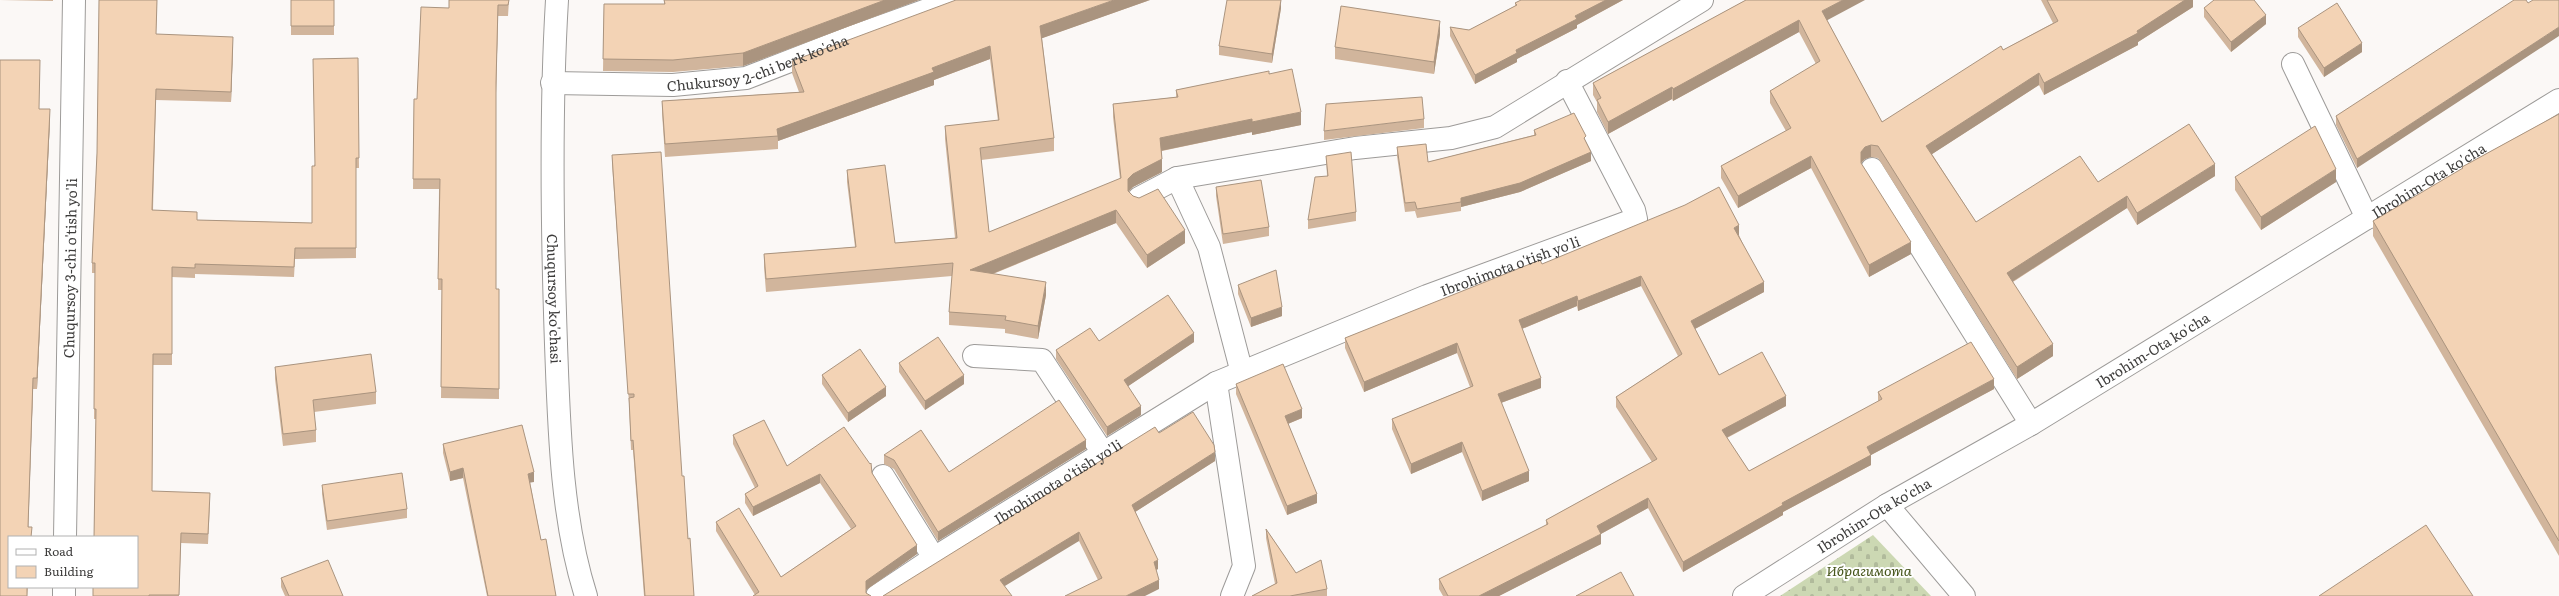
<svg xmlns="http://www.w3.org/2000/svg" width="2559" height="596" font-family="Literata,serif">
  <defs>
    <pattern id="cemetery-stones" width="16" height="16" patternUnits="userSpaceOnUse"><rect width="16" height="16" fill="#ccd8b3"/><path d="M2 7V4a2 2 0 0 1 4 0v3zM10 15v-3a2 2 0 0 1 4 0v3z" fill="#b0ba9b"/></pattern>
  </defs>
  <rect width="100%" height="100%" fill="#fbf8f6"/>
  <path fill="url(#cemetery-stones)" d="M1873,535L1931,596H1780Z"/>
  <g fill="none" stroke-linecap="round" stroke-linejoin="round">
    <g stroke="#9d9b99" stroke-width="24">
      <g id="minor">
        <path d="M2293,64L2367,218"/>
        <path id="s1" d="M552,83L673,85L746,78L854,36L955,0"/>
        <path d="M1872,169L2031,424"/>
        <path d="M1177,178L1209,247L1242,373"/>
        <path d="M1139,198L1177,178L1355,148L1451,138L1495,127L1702,0"/>
        <path d="M974,356L1042,360L1103,453"/>
        <path d="M1216,383L1244,566L1232,596"/>
        <path d="M883,476L934,558"/>
        <path d="M1887,505L1964,596"/>
        <path id="s2" d="M65,537L74,0"/>
        <path d="M64,596V587"/>
        <path id="s3" d="M877,596L934,558L1216,383L1427,296L1636,219L1634,210L1567,81"/>
        <path id="s4" d="M1744,596L1887,505L2031,424L2559,100"/>
      </g>
    </g>
    <g stroke="#9d9b99" stroke-width="24">
      <g id="tertiary">
        <path id="s5" d="M557,0C550,115 552,230 556,344C559,426 561,518 586,596"/>
      </g>
    </g>
    <use href="#minor" stroke="#fff" stroke-width="22"/>
    <use href="#tertiary" stroke="#fff" stroke-width="22"/>
  </g>
  <path fill="#d1b59c" d="M0,0H53V1Z
    M157,0L156,34L233,47L231,102L156,100L153,210L197,220L312,223L314,166L358,58L359,168H356V258L295,259L294,277L195,274V278L172,277V365H153L152,491L210,503L208,544L181,543L179,596H93L96,419H94L95,273H92V263L97,153Z
    M291,0H334V35H291Z
    M449,0H509L508,16H498L496,93V289H499V399L441,398L442,290H438L439,189H413L414,99H417L449,8Z
    M664,0H919L743,66L673,72L603,71L604,4H664Z
    M1150,0L1042,38L1054,138V151L981,160L989,232L1120,179L1113,117V104L1176,97V90L1269,73L1301,125L1252,135V132L1162,151V172L1133,187L1129,191L1133,196L1185,243L1147,268L1116,223L993,274L1046,295L1038,339L1005,333V329L949,325V312L952,276L766,292L764,267V254L855,247L847,182V170L895,243L955,238L945,139V126L998,121L990,59L934,80V85L778,141V149L665,157L662,113V101L799,92L792,73V61Z
    M1521,0H1623L1577,25V28L1517,59V62L1475,84L1450,36V27L1469,30L1515,6V3Z
    M1746,0L1827,20L1882,122L2003,50L2053,23L2041,0H2193V7L2138,42V45L2044,95L2039,85L1932,154L1976,222L2098,182L2215,176L2137,225L2127,208L2013,282L2053,356L2017,379L1878,158L1871,157L1865,159L1861,163L1911,254L1869,277L1811,168L1738,208L1721,178V166L1786,131L1770,103V91L1816,64L1799,32L1673,101L1672,99L1608,134L1597,112V102L1593,95V83Z
    M2528,3L2357,168L2336,125V116Z
    M1281,8L1272,63L1219,55V46Z
    M2204,8L2266,24L2231,52L2204,17Z
    M2298,28L2362,52L2324,77L2298,37Z
    M1440,34L1434,74L1335,59V47Z
    M40,109L50,120L37,389H33L28,527L32,537L9,587H28L27,596H0Z
    M2559,114V556L2373,236V221L2462,169V167Z
    M1424,119V128L1324,140V131Z
    M1534,130L1586,143L1591,161L1520,192L1461,207V211L1417,218L1415,211L1405,212L1397,156V147L1428,162L1534,135Z
    M612,155L682,476L694,596H644L633,450H631L629,403L612,164Z
    M1326,156L1356,212V221L1308,229V220L1327,176Z
    M2235,177L2336,182L2261,230L2235,190Z
    M1216,187L1269,227V236L1223,244L1216,196Z
    M1739,235L1764,292L1695,329L1719,375L1786,406L1727,438L1749,471L1878,402V392L1994,389L1871,455V465L1783,512V515L1683,572L1648,508L1601,534V544L1499,596H1443L1439,589V579L1546,526V520L1652,462L1616,407V397L1678,356L1641,286L1578,311L1577,306L1522,329L1541,388L1501,403L1529,481L1482,501L1462,452L1411,474L1392,429V419L1470,387L1457,353L1364,392L1345,348V338L1542,264Z
    M1238,285L1282,316L1251,327L1238,294Z
    M1099,341L1194,342L1128,386L1141,415L1107,436L1056,359V350Z
    M899,363L964,384L925,410L899,372Z
    M275,367L376,392V404L314,412L316,430V442L283,446L275,379Z
    M822,375L886,396L848,422L822,384Z
    M1236,384L1302,418L1288,424L1317,503L1287,515L1236,394Z
    M1159,433L1215,461L1135,512L1158,569L1156,570L1159,589L1098,580L1079,541L883,596Z
    M733,435L787,466L872,473L917,554L866,590L755,595L716,531V522L781,577L851,529L820,483L753,516L745,503V494L755,488L733,444Z
    M443,444L534,482H530L541,540L556,596H487L463,478L450,481L443,453Z
    M1086,449L938,541L894,469L884,464V455L949,472Z
    M322,485L407,509V518L327,530L322,494Z
    M1266,529L1296,573L1327,589V596H1252L1275,584L1266,538Z
    M281,578L343,596H285L281,587Z"/>
  <path fill="#aa947f" d="M885,0H919L743,66V53Z
    M1114,0H1150L1040,39V26Z
    M1281,0V8L1272,63V54Z
    M1606,0H1623L1577,25V28L1517,59V62L1475,84V75L1516,50L1575,16Z
    M1843,0H1865L1822,23V11Z
    M2185,0H2193V7L2138,42V45L2044,95V83L2137,31Z
    M498,5V16L496,93V83Z
    M2266,15V24L2231,52V42Z
    M1799,20V32L1673,101V89Z
    M1440,21V34L1434,74V62Z
    M2559,27V36L2357,168V159Z
    M233,37V47L231,102V92Z
    M2362,43V52L2324,77V68Z
    M990,46V59L934,80V85L778,141L777,129L932,68Z
    M2039,73V85L1926,158V146Z
    M1672,87V99L1608,134V122Z
    M50,109V120L37,389V378Z
    M1301,112V125L1252,135V122Z
    M1252,119V132L1160,151V138Z
    M1871,145V157L1865,159L1861,163V152L1865,147Z
    M1591,152V161L1520,192L1461,207V198Z
    M1811,156V168L1738,208V196Z
    M1162,159V172L1133,187L1128,192V203V179L1133,174Z
    M2215,164V176L2137,225V213Z
    M2336,169V182L2261,230V217Z
    M2127,196V208L2007,285V273Z
    M1116,210V223L970,283V270Z
    M1739,225V235L1734,238V228Z
    M1185,230V243L1147,268V255Z
    M1911,242V254L1869,277V265Z
    M1641,276V286L1578,311V301Z
    M1046,282V295L1038,339V326Z
    M1764,282V292L1691,331V321Z
    M1577,296V306L1519,330V320Z
    M1282,307V316L1251,327V318Z
    M1194,333V342L1124,389V380Z
    M1457,343V353L1364,392V382Z
    M2053,344V356L2017,379V367Z
    M964,375V384L925,410V401Z
    M33,378V389L28,537V527Z
    M1541,378V388L1498,404V394Z
    M1994,379V389L1871,455V465L1783,512V515L1683,572V562L1782,503L1867,447Z
    M886,387V396L848,422V413Z
    M1786,396V406L1722,440V430Z
    M1141,406V415L1107,436V427Z
    M1302,409V418L1285,425V416Z
    M1086,440V449L938,541V532Z
    M1462,442V452L1411,474V464Z
    M1215,452V461L1132,514V505Z
    M463,468V478L450,481V472Z
    M1529,471V481L1482,501V491Z
    M534,472V482L528,483V474Z
    M820,474V483L753,516V507Z
    M1317,494V503L1287,515V506Z
    M1648,498V508L1597,536V526Z
    M1079,532V541L1000,589V580Z
    M1601,534V544L1499,596H1479Z
    M917,545V554L866,590V581Z
    M1158,560V569L1154,571V562Z
    M1159,580V589L1145,596H1126Z"/>
  <path fill="#f3d3b5" stroke="#aa947f" d="M99,0H157L156,34L233,37L231,92L156,89L152,210L197,212V220L312,223V166H315L313,59L358,58L359,158H356V248H295L294,267L195,264V268L172,267V354H153L152,491L210,493L208,534L181,533L179,595H149V596H93V587H137V537H94L96,409H94L95,263H92L97,153Z
    M291,0H334V26H291Z
    M449,0H509L508,5H498L496,83V289H499V389L441,387L442,279H438L440,179H413L414,99H417L421,7L449,8Z
    M664,0H885L743,53L673,60L603,59L604,4H665Z
    M956,0H1114L1040,26L1054,138L980,148L989,232L1121,178L1113,104L1178,97L1176,90L1269,71V74L1292,69L1301,112L1252,122V119L1160,138L1162,159L1133,174L1128,179V191L1133,196L1139,198L1158,189L1185,230L1147,255L1116,210L970,270L1046,282L1038,326L1005,320L1006,316L949,312L953,263L766,279L764,254L856,247L847,170L885,165L895,243L957,238L945,126L999,120L990,46L932,68L934,72L777,129L778,136L665,144L662,101L804,92L792,61Z
    M1227,0H1281L1272,54L1219,46Z
    M1521,0H1606L1575,16L1577,19L1516,50L1517,53L1475,75L1450,27L1469,30L1517,5L1515,3Z
    M1746,0H1843L1822,11L1882,122L2001,46L2003,50L2058,21L2047,0H2185L2137,31L2138,33L2044,83L2039,73L1926,146L1976,222L2080,156L2098,182L2189,124L2215,164L2137,213L2127,196L2007,273L2053,344L2017,367L1878,146L1871,145L1865,147L1861,152V163L1911,242L1869,265L1811,156L1738,196L1721,166L1791,128L1770,91L1820,61L1799,20L1673,89L1672,87L1608,122L1597,100L1601,98L1593,83Z
    M2214,0H2254L2266,15L2231,42L2204,8Z
    M2514,0H2526L2528,3L2533,0H2559V27L2357,159L2336,116Z
    M2337,3L2362,43L2324,68L2298,28Z
    M1341,6L1440,21L1434,62L1335,47Z
    M0,60H40L39,109H50L37,378H33L28,527H32L31,537H9V587H27V596H0Z
    M1422,97L1424,119L1324,131L1326,104Z
    M1574,113L1586,136L1584,138L1591,152L1520,183L1461,198V202L1417,209L1415,202L1405,203L1397,147L1426,144L1428,162L1536,135L1534,130Z
    M2559,114V541L2373,221L2463,168L2462,167Z
    M2315,126L2336,169L2261,217L2235,177Z
    M661,152L682,476H684L688,539L690,538L694,596H645L633,440L631,441L629,398L634,397V394H628L612,155Z
    M1351,152L1356,212L1308,220L1315,177L1328,176L1326,156Z
    M1261,180L1269,227L1223,234L1216,187Z
    M1719,187L1739,225L1734,228L1764,282L1691,321L1719,375L1762,352L1786,396L1722,430L1749,471L1882,399L1878,392L1971,342L1994,379L1867,447L1871,455L1782,503L1783,505L1683,562L1648,498L1597,526L1601,534L1479,596H1448L1439,579L1548,524L1546,520L1657,459L1616,397L1682,354L1641,276L1578,301L1577,296L1519,320L1541,378L1498,394L1529,471L1482,491L1462,442L1411,464L1392,419L1473,386L1457,343L1364,382L1345,338L1540,260L1542,264L1685,205Z
    M1276,270L1282,307L1251,318L1238,285Z
    M1168,295L1194,333L1124,380L1141,406L1107,427L1056,350L1090,328L1099,341Z
    M938,337L964,375L925,401L899,363Z
    M860,349L886,387L848,413L822,375Z
    M371,354L376,392L313,400L316,430L283,434L275,367Z
    M1283,364L1302,409L1285,416L1317,494L1287,506L1236,384Z
    M1059,400L1086,440L938,532L894,460L884,455L921,430L949,472Z
    M1193,412L1214,445L1215,452L1132,505L1158,560L1154,562L1159,580L1126,596H1065L1102,578L1079,532L1000,580L1012,596H883L1155,427L1159,433Z
    M764,420L787,466L844,427L870,464L871,463L872,473L917,545L866,581V593L871,596H753L759,592L716,522L739,508L781,577L856,526L820,474L753,507L745,494L758,486L733,435Z
    M522,425L534,472L528,474L541,540L546,539L556,596H488L463,468L450,472L443,444Z
    M402,473L407,509L327,521L322,485Z
    M2426,525L2473,596H2319Z
    M1266,529L1296,573L1321,560L1327,589L1290,596H1252L1277,583Z
    M328,560L343,596H289L281,578Z
    M1621,572L1634,596H1576Z"/>
  <g text-anchor="middle" dominant-baseline="central" stroke-width="4" stroke-linejoin="round" paint-order="stroke">
    <g font-size="14" fill="#3d3c3b" stroke="#fff">
      <text stroke="none"><textPath href="#s1" startOffset="209">Chukursoy 2-chi berk ko'cha</textPath></text>
      <text stroke="none"><textPath href="#s4" startOffset="801">Ibrohim-Ota ko'cha</textPath></text>
      <text stroke="none"><textPath href="#s3" startOffset="717">Ibrohimota o'tish yo'li</textPath></text>
      <text stroke="none"><textPath href="#s2" startOffset="269">Chuqursoy 3-chi o'tish yo'li</textPath></text>
      <text stroke="none"><textPath href="#s5" startOffset="299">Chuqursoy ko'chasi</textPath></text>
      <text stroke="none"><textPath href="#s4" startOffset="477">Ibrohim-Ota ko'cha</textPath></text>
      <text stroke="none"><textPath href="#s3" startOffset="214">Ibrohimota o'tish yo'li</textPath></text>
      <text stroke="none"><textPath href="#s4" startOffset="153">Ibrohim-Ota ko'cha</textPath></text>
    </g>
    <g font-size="14" font-style="italic" fill="#46551b" stroke="#fff">
      <text x="1869" y="570">Ибрагимота</text>
    </g>
  </g>
  <rect x="8" y="536" width="130" height="52" fill="#ffffff" stroke="#b1b1b1"/>
  <rect x="16" y="549" width="20" height="6" fill="#ffffff" stroke="#b1b1b1"/>
  <text x="44" y="556" font-size="12" fill="#3d3c3b">Road</text>
  <rect x="16" y="566" width="20" height="12" fill="#f3d3b5" stroke="#b1b1b1"/>
  <text x="44" y="576" font-size="12" fill="#3d3c3b">Building</text>
</svg>
